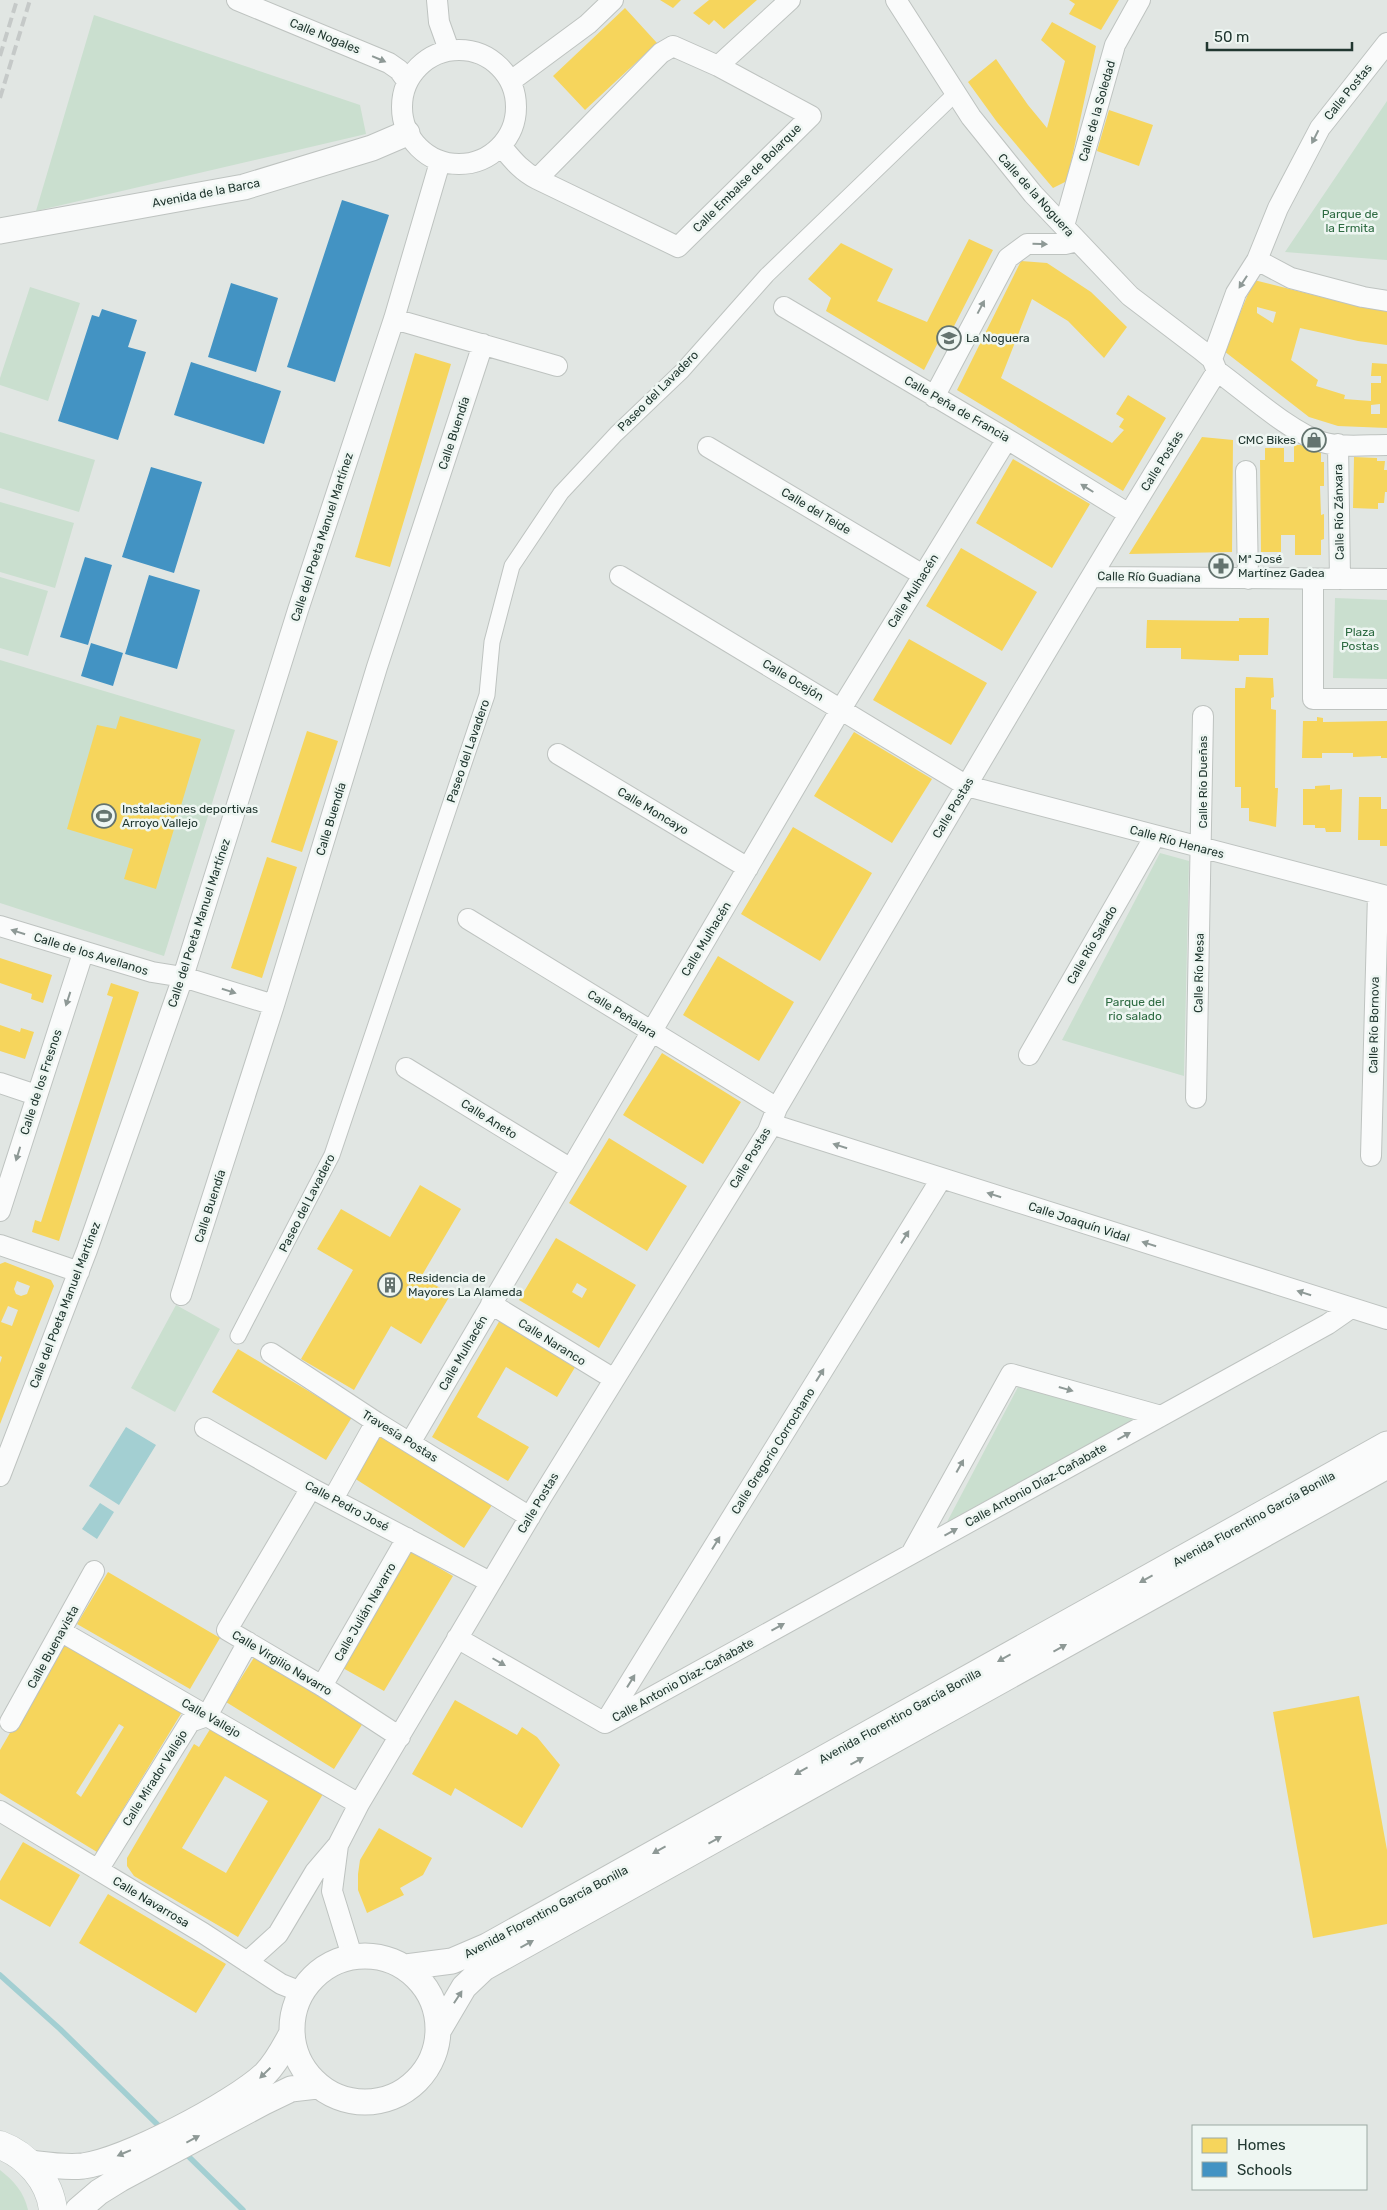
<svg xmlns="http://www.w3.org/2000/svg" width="1387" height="2210" font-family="Rubik,sans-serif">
  <rect width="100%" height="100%" fill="#e1e6e3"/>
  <path fill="#cadfcf" d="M94,15L360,105L366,134L36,211Z
    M1387,101V260L1285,252Z
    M30,287L80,303L48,401L0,385V378Z
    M0,432L95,460L79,512L0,488Z
    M0,502L74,523L55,588L0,572Z
    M0,577L48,591L28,656L0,648Z
    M1335,598L1387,600V679L1333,678Z
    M0,660L235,730L164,956L0,903Z
    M1160,853L1189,861L1184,1076L1062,1040Z
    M176,1305L220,1329L175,1412L131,1388Z
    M1018,1387L1137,1418L947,1522Z
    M0,2170C14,2181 24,2192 28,2210H0Z"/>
  <path fill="#a3cfd2" d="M126,1427L156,1445L119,1505L89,1486Z
    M100,1503L114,1512L97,1539L82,1529Z"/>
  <path fill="#f6d55c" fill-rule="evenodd" d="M660,0H681L673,8Z
    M709,0H757L724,29L714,20L709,25L693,13Z
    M1069,0H1119L1101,30L1069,14L1075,4Z
    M625,8L657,43L585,110L553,76Z
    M1052,22L1096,46L1067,181L1053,188L997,122L968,82L996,59L1028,105L1047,128L1065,61L1041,40Z
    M1109,110L1153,125L1139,166L1097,151Z
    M969,239L993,250L951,332L945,329L924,370L826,311L831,298L808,279L841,243L893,269L877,301L927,322Z
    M1021,261L1047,263L1091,292L1127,327L1104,358L1068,321L1032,299L1001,378L1112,443L1124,430L1119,427L1124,419L1116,414L1128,395L1166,418L1123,491L957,390Z
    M1254,280L1365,308L1387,310V345L1358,341L1300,328L1291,360L1318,380L1316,386L1345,395L1344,399L1371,401V383H1381V376H1371L1372,363L1387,364V428L1338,426L1309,417L1224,351ZM1257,307L1276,312L1273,323L1257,313ZM1380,404V414H1371V405Z
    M415,353L451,364L390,567L355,557Z
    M1202,437L1233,440L1232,552L1129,554Z
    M1294,445H1321V462H1324V486H1320L1321,515L1324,514V539L1321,540V555H1295V535H1281V552H1261L1260,460H1265V448H1284V462H1294Z
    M1354,457L1377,458V461H1385L1384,470H1387V492H1385L1384,503H1378V509L1353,508Z
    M1013,459L1090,504L1052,568L976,523Z
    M961,548L1037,592L1002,651L926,606Z
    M1239,618H1269L1268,655H1239V661L1181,659V648H1146L1147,620L1239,621Z
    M909,639L987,683L951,745L873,700Z
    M1246,677L1273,678L1274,697L1271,698V709L1276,710L1275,788H1278L1276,827L1249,821V808H1241V787H1235V688H1245Z
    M120,716L201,739L156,889L124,879L133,849L67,829L97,725L116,729Z
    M1317,717L1323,718V722L1387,721V758H1381V756L1353,757V753H1322V758H1302L1303,721H1317Z
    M307,731L338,741L302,852L271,842Z
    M854,732L932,779L892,843L814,796Z
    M1330,785V790L1342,789L1341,832H1326L1325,828H1315V825H1303V789H1315V786Z
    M1359,797H1381V809H1387V846H1380V840H1358Z
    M793,827L872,873L820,961L741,914Z
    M267,857L297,867L262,978L231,968Z
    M718,956L794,1002L759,1061L683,1015Z
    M0,958L52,975L43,1003L31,999L32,994L0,983Z
    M111,983L139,992L59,1241L32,1232L35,1220L41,1222L66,1144L113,997L107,995Z
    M0,1025L20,1032L21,1028L34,1032L25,1059L0,1051Z
    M662,1053L741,1102L703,1164L623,1115Z
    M609,1138L687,1186L647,1251L569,1203Z
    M420,1185L461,1209L421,1277L451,1294L421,1344L391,1326L354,1390L301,1359L353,1270L317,1249L341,1209L390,1237Z
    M556,1238L636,1285L599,1348L519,1300ZM577,1283L587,1289L582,1298L572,1292Z
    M5,1262L51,1280L54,1286L0,1424V1363L2,1357L0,1356V1264ZM17,1281L30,1286L27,1294L21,1296L16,1294L14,1289ZM8,1306L18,1310L12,1326L1,1322Z
    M500,1320L577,1364L557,1397L506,1367L477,1417L529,1447L508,1481L432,1437Z
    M238,1349L352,1417L326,1460L212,1392Z
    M381,1435L492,1505L464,1548L354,1478Z
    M408,1550L453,1576L384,1691L341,1667Z
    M108,1572L220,1638L190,1689L77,1624Z
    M63,1642L182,1712L97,1852L0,1793V1750ZM119,1724L124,1727L81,1797L76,1793Z
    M255,1656L363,1723L334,1769L226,1702Z
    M1359,1696L1387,1850V1924L1313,1938L1273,1712Z
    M455,1700L517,1735L522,1727L537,1737L560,1765L522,1828L455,1788L451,1796L412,1774Z
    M212,1726L323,1794L238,1937L134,1876L127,1866V1858L194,1744L199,1747ZM225,1776L268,1801L226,1873L182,1848Z
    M379,1828L432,1858L423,1875L400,1888L404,1895L367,1913L358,1890V1874L360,1860Z
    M23,1842L80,1875L50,1927L0,1899V1881Z
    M108,1894L226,1964L196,2013L79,1943Z"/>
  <path fill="#4393c3" d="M342,200L389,215L335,382L287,367Z
    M231,283L278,298L256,372L208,357Z
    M102,309L137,320L128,347L146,352L118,440L58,421L92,315L99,317Z
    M191,362L281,391L264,444L174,415Z
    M151,467L202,482L174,573L122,557Z
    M85,557L112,565L88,645L60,637Z
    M149,575L200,590L177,669L125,654Z
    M91,643L123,653L113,686L81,676Z"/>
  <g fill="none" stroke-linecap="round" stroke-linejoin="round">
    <path stroke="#a3cfd2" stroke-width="5.5" d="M0,1975L60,2029L162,2129
      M184,2152L243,2210"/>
    <g stroke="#bec3c0" stroke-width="17">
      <path id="pedestrian" d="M238,1336L332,1155L487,695L492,642L512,566L561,493L616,434L682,371L767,275L955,94"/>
    </g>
    <g stroke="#bec3c0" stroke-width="22">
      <path id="minor" d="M237,0L389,63L399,70L407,81
        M437,0L439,22L449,50
        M896,0L971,117L1033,194L1130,296L1201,350L1212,359L1217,371C1245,391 1291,433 1322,442C1342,448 1366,445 1387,445
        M402 107a57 57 0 1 1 114 0a57 57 0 1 1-114 0Z
        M718,66L790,0
        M511,81L588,24L613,0
        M501,146C512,159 521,171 537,179L678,247L811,116L718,66L673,46L661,53L537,179
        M1064,226L1115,45L1140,0
        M1257,260L1291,278L1363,297L1387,301
        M784,307L1007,439L1129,514
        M394,319L557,366
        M1212,359L1236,293L1257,260L1278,208L1320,128L1387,43
        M934,397L1008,258L1027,244H1065L1077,241
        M1338,444L1340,579
        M708,447L923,575
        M1246,471L1248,579
        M620,576L967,786L1387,896
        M1091,577L1387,579
        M1313,580V699H1387
        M558,754L748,868
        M468,919L777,1108
        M0,926L152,972L183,977L274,1005
        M1029,1055L1155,836
        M406,1068L571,1169
        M0,1083L36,1095
        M1196,1098L1203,716
        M771,1124L1387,1319
        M1371,1156L1378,894
        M0,1211L83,953
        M0,1245L79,1272
        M181,1295L274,1005L377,667L483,344
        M491,1304L614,1379
        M271,1353L376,1422L530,1517
        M205,1428L311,1488L490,1582
        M410,1443L841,709L1007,439
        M0,1476L87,1250L183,977L298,610L394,319L440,162
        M311,1488L227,1630L322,1686L400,1737
        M333,1499L376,1422
        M911,1554L1011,1374L1161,1416
        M62,1632L359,1804
        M457,1638L605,1723L1328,1324L1351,1308
        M322,1686L407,1538
        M606,1721L941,1179
        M10,1722L94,1571
        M0,1811L203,1933L281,1984L301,1992
        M98,1870L190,1722L207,1716L248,1642
        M352,1956L332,1891L338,1845L359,1804L541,1498L768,1131L777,1108C922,861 1066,614 1217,371
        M247,1962L278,1934L315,1872L338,1845"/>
    </g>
    <g stroke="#bec3c0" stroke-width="27">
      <path id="tertiary" d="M0,231L244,187L372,148L407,133
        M292 2029a73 73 0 1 1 146 0a73 73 0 1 1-146 0Z
        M406,1967L452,1961L487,1946L1387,1444
        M438,2031L464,1987L484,1968L1387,1466
        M30,2163C47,2165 65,2168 83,2166C126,2160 233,2104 265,2074C277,2062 284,2047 292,2033
        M78,2210L99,2192L120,2179L264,2102L291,2089L317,2086"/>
    </g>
    <g stroke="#bdc4c1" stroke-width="29">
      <path id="secondary" d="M0,2145C27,2155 50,2181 53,2210"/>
    </g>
    <use href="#pedestrian" stroke="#fafbfb" stroke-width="15"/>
    <use href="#minor" stroke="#fafbfb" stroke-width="20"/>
    <use href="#tertiary" stroke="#fafbfb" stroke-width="25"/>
    <use href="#secondary" stroke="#fafbfb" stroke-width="28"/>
    <path stroke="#c5c9c8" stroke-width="4" stroke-dasharray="10 5" stroke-linecap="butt" d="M0,56L17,0
      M0,98L30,0"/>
  </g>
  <defs><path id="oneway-solid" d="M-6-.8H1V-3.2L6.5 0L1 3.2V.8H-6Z" transform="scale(1.25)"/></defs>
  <g fill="#8e9996">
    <use href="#oneway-solid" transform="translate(379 59) rotate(23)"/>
    <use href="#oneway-solid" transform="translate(1315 137) rotate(117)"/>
    <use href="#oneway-solid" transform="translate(1040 244) rotate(1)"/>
    <use href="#oneway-solid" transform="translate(1243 282) rotate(123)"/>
    <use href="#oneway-solid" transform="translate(981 307) rotate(-62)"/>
    <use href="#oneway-solid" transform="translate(1087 488) rotate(-148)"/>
    <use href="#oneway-solid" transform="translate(18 932) rotate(-162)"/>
    <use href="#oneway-solid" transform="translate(229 991) rotate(17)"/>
    <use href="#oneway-solid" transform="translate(68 999) rotate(108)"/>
    <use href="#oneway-solid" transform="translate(840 1146) rotate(-162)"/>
    <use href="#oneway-solid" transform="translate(18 1154) rotate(107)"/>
    <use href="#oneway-solid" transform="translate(994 1195) rotate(-162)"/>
    <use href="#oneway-solid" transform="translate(905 1237) rotate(-58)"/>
    <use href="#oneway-solid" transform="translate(1149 1244) rotate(-162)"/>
    <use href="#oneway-solid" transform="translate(1304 1293) rotate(-162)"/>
    <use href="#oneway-solid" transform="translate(820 1375) rotate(-58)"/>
    <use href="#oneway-solid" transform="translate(1066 1389) rotate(16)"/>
    <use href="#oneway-solid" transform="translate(1124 1436) rotate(-29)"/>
    <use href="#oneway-solid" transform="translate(960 1466) rotate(-61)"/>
    <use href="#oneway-solid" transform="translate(951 1532) rotate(-29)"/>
    <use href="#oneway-solid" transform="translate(716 1543) rotate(-58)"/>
    <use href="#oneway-solid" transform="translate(1146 1579) rotate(151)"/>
    <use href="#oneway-solid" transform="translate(778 1627) rotate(-29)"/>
    <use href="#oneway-solid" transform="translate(1060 1648) rotate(-29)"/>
    <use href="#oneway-solid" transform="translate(1004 1658) rotate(151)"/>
    <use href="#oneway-solid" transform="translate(499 1662) rotate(30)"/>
    <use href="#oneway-solid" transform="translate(631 1681) rotate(-58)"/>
    <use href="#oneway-solid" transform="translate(857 1761) rotate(-29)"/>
    <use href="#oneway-solid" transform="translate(801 1771) rotate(151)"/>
    <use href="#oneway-solid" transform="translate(715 1840) rotate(-29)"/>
    <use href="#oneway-solid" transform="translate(659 1850) rotate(151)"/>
    <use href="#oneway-solid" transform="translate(527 1944) rotate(-29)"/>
    <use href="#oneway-solid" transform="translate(458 1997) rotate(-57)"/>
    <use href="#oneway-solid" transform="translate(265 2073) rotate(136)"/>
    <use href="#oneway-solid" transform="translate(193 2139) rotate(-28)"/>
    <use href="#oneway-solid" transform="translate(124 2153) rotate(157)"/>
  </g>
  <defs>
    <g id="school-ring" transform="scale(1.25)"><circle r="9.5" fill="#eef6f2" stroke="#64746f" stroke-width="1.5"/><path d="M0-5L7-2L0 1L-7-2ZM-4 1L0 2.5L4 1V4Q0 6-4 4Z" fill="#64746f"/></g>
    <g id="shop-ring" transform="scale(1.25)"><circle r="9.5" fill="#eef6f2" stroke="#64746f" stroke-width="1.5"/><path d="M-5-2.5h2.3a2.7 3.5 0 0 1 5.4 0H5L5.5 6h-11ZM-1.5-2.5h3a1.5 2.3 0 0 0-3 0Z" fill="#64746f"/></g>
    <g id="pharmacy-ring" transform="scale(1.25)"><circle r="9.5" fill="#eef6f2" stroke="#64746f" stroke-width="1.5"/><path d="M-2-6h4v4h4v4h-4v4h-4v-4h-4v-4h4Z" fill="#64746f"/></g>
    <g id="stadium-ring" transform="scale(1.25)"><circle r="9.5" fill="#eef6f2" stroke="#64746f" stroke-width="1.5"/><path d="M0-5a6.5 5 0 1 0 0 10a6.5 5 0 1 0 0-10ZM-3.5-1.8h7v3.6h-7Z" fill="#64746f"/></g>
    <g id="building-ring" transform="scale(1.25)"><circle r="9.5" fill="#eef6f2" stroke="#64746f" stroke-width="1.5"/><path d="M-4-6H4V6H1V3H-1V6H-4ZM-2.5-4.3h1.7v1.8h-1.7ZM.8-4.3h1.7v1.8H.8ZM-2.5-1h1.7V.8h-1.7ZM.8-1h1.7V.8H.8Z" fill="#64746f"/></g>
  </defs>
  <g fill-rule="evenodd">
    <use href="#school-ring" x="949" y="338"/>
    <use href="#shop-ring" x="1314" y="440"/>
    <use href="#pharmacy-ring" x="1221" y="566"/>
    <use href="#stadium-ring" x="104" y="816"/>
    <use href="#building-ring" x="390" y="1285"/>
  </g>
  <g text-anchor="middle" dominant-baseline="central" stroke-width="5" stroke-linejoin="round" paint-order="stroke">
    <g font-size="12" fill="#213730" stroke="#eef6f2">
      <text transform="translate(325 36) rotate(22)">Calle Nogales</text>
      <text transform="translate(1348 92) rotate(-51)">Calle Postas</text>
      <text transform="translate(1097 111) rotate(-74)">Calle de la Soledad</text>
      <text transform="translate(747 178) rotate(-45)">Calle Embalse de Bolarque</text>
      <text transform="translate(206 193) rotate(-11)">Avenida de la Barca</text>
      <text transform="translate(1036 195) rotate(48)">Calle de la Noguera</text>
      <text transform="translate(658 391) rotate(-45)">Paseo del Lavadero</text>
      <text transform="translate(957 409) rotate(30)">Calle Peña de Francia</text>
      <text transform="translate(454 433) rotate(-72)">Calle Buendía</text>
      <text transform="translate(1162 461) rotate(-58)">Calle Postas</text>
      <text transform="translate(816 511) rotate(31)">Calle del Teide</text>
      <text transform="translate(1339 512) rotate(-91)">Calle Río Zánxara</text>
      <text transform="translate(322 537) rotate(-72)">Calle del Poeta Manuel Martínez</text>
      <text transform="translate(1149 577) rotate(1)">Calle Río Guadiana</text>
      <text transform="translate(913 591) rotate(-58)">Calle Mulhacén</text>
      <text transform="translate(793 680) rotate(31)">Calle Ocejón</text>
      <text transform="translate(468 751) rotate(-71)">Paseo del Lavadero</text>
      <text transform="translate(1203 782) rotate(-90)">Calle Río Dueñas</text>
      <text transform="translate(953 808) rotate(-59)">Calle Postas</text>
      <text transform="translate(653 811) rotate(31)">Calle Moncayo</text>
      <text transform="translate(331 819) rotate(-73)">Calle Buendía</text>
      <text transform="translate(1177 842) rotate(15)">Calle Río Henares</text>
      <text transform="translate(199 923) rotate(-72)">Calle del Poeta Manuel Martínez</text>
      <text transform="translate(706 939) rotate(-59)">Calle Mulhacén</text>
      <text transform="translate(1092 945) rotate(-60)">Calle Río Salado</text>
      <text transform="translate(91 954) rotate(17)">Calle de los Avellanos</text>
      <text transform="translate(1199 973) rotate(-89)">Calle Río Mesa</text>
      <text transform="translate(622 1014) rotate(32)">Calle Peñalara</text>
      <text transform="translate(1374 1025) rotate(-89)">Calle Río Bornova</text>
      <text transform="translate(41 1082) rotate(-72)">Calle de los Fresnos</text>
      <text transform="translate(489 1119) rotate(32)">Calle Aneto</text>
      <text transform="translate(750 1158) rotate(-59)">Calle Postas</text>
      <text transform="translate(307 1203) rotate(-63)">Paseo del Lavadero</text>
      <text transform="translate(210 1206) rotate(-72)">Calle Buendía</text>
      <text transform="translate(1079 1222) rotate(18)">Calle Joaquín Vidal</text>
      <text transform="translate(65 1305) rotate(-69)">Calle del Poeta Manuel Martínez</text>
      <text transform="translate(552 1342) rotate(32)">Calle Naranco</text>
      <text transform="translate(463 1353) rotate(-60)">Calle Mulhacén</text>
      <text transform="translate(400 1436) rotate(32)">Travesía Postas</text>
      <text transform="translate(773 1451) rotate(-58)">Calle Gregorio Corrochano</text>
      <text transform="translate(1036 1485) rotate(-29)">Calle Antonio Díaz-Cañabate</text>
      <text transform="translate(538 1503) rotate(-59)">Calle Postas</text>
      <text transform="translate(347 1506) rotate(28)">Calle Pedro José</text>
      <text transform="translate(1254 1519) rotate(-29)">Avenida Florentino García Bonilla</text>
      <text transform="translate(365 1612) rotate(-60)">Calle Julián Navarro</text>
      <text transform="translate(53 1647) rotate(-61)">Calle Buenavista</text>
      <text transform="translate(282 1663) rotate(31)">Calle Virgilio Navarro</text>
      <text transform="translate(683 1680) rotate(-29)">Calle Antonio Díaz-Cañabate</text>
      <text transform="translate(900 1716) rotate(-29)">Avenida Florentino García Bonilla</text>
      <text transform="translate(211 1718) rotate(30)">Calle Vallejo</text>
      <text transform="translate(155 1778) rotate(-58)">Calle Mirador Vallejo</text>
      <text transform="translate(151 1902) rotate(31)">Calle Navarrosa</text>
      <text transform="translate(546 1912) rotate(-28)">Avenida Florentino García Bonilla</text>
    </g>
    <g font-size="12" fill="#2e6b42" stroke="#eef6f2">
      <text x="1350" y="214">Parque de<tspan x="1350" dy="14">la Ermita</tspan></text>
      <text x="1360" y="632">Plaza<tspan x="1360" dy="14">Postas</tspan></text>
      <text x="1135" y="1002">Parque del<tspan x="1135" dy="14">rio salado</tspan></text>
    </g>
    <g font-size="12" fill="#213730" stroke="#eef6f2" text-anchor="start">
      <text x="966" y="338">La Noguera</text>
      <text x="1296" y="440" text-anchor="end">CMC Bikes</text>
      <text x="1238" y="559">Mª José<tspan x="1238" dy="14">Martínez Gadea</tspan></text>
      <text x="122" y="809">Instalaciones deportivas<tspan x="122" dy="14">Arroyo Vallejo</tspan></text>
      <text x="408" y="1278">Residencia de<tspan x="408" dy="14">Mayores La Alameda</tspan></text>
    </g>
  </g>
  <rect x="1192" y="2125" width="175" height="65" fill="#eef6f2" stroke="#9caaa4"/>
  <rect x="1202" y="2138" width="25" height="15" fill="#f6d55c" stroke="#9caaa4"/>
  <text x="1237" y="2150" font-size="15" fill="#213730">Homes</text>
  <rect x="1202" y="2162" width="25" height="15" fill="#4393c3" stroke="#9caaa4"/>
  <text x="1237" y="2175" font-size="15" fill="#213730">Schools</text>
  <path d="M1207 42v8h145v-8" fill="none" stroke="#213730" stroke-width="2.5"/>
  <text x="1214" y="42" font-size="15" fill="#213730" stroke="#eef6f2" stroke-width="4" paint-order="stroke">50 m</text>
</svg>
